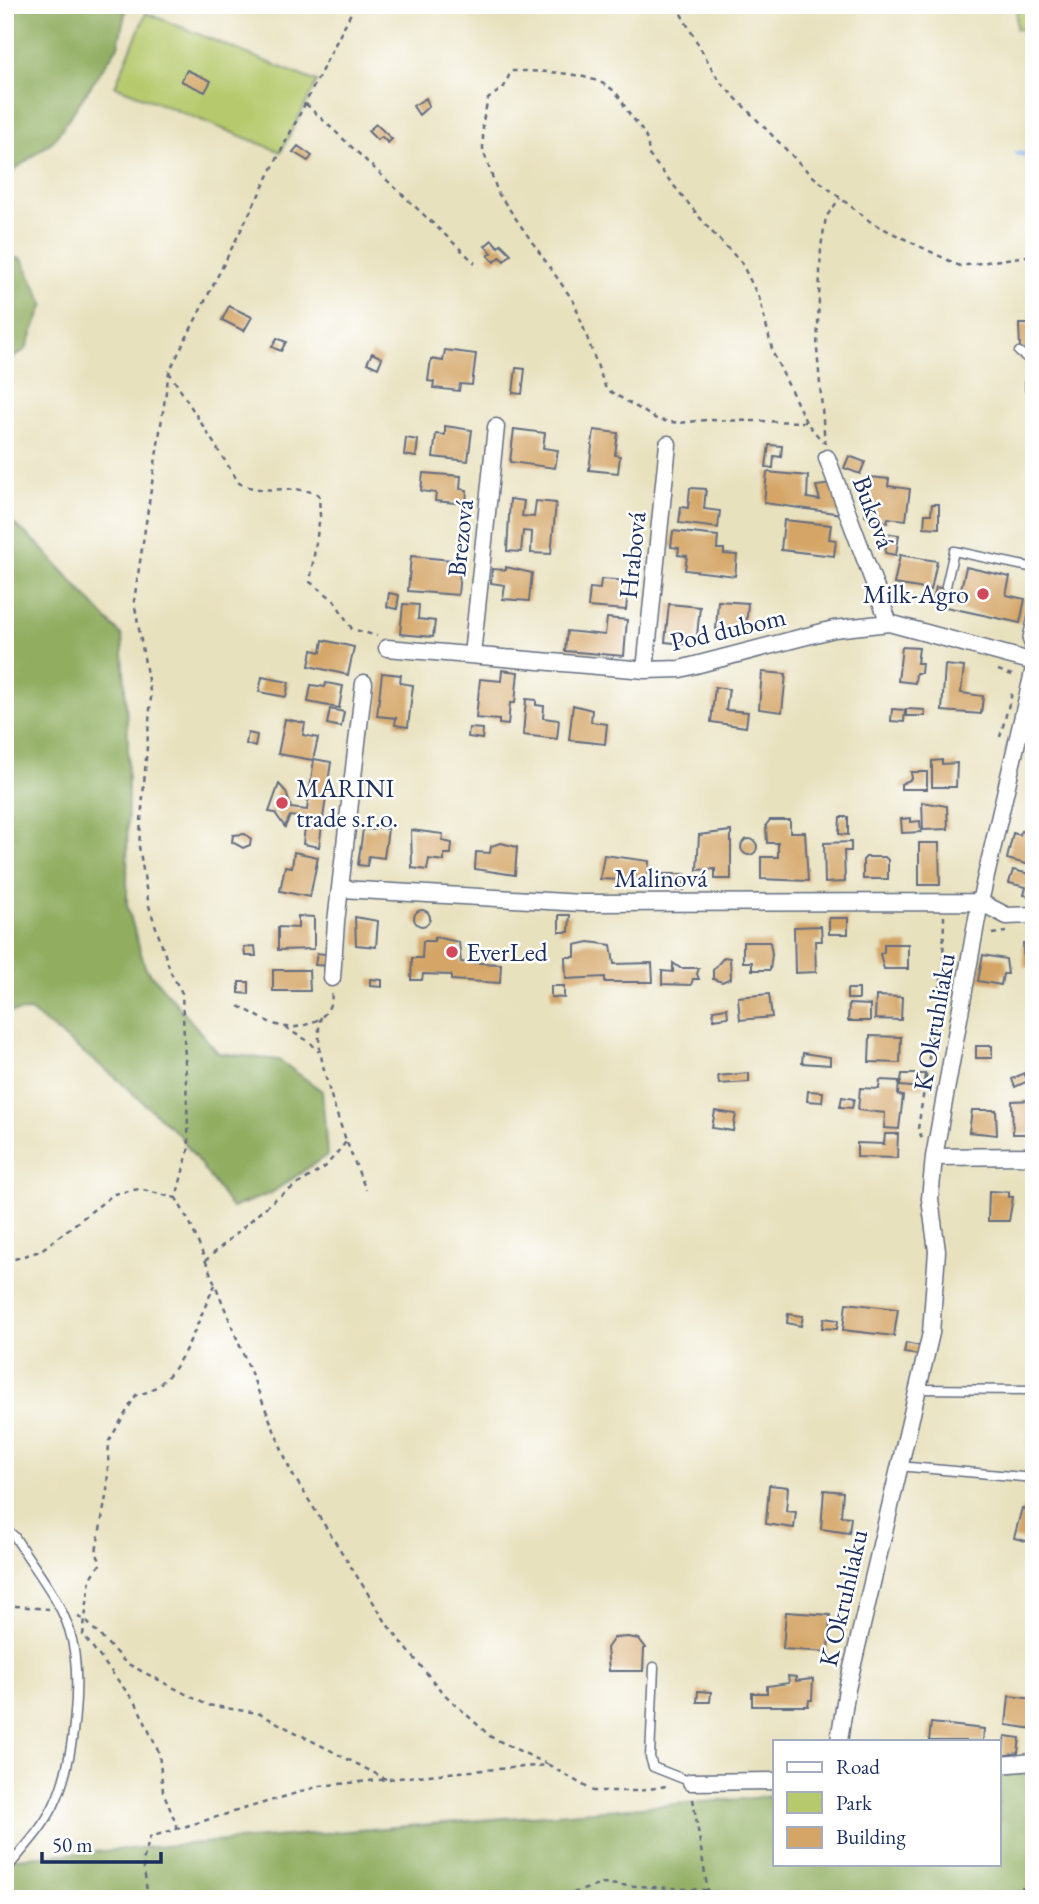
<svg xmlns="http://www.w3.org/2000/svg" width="1039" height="1904" font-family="'EB Garamond',serif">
  <rect width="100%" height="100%" fill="#fff"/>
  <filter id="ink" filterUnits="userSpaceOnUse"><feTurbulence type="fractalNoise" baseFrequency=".0143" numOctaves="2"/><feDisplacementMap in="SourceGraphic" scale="14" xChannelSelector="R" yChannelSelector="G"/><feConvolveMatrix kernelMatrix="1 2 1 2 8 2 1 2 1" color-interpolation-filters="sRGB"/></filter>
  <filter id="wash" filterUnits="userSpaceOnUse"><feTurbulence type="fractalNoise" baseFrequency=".00686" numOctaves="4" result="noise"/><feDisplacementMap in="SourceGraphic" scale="28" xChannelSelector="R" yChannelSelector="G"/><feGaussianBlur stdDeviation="1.57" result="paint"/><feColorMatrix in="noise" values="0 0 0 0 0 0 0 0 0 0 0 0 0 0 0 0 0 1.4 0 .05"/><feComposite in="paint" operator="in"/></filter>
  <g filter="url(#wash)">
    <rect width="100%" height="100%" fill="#e8e1be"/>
    <path fill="#b6c96c" stroke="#687c65" stroke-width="2" d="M1017,5H1034V30L1016,29Z
      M146,13L317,82L281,152L115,86Z"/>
    <path fill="#90ad60" stroke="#566e5f" stroke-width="2" d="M5,5H127L118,46L54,140L5,177Z
      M5,256L22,259L44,304L26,349L5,363Z
      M5,516L37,543L122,636L128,740L127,905L145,967L218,1053L279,1060L322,1091L327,1155L271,1193L232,1208L179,1135L115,1077L30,1011L5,1012Z
      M1034,1770V1899H5V1859L775,1796V1864H999V1774Z"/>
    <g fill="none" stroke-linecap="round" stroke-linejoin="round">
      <path stroke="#83b3ee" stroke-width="4.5" d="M1016,153L1034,156"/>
    </g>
    <g id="blocks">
      <path fill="#d4a566" d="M187,70L211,81L205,92L181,81Z
        M426,98L429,106L419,115L413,106Z
        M376,124L392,139L388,143L382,137L377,140L368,131Z
        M298,146L312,156L308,161L293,152Z
        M492,240L498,247L501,244L511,254L504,261L500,257L494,262L488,256L492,253L485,246Z
        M229,306L252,317L244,331L222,320Z
        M1019,324H1034V351L1020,349Z
        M277,338L286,342L281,351L272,347Z
        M445,350L476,354L472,385L460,384L459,391L433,388L434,382L428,381L431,359L443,361Z
        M372,353L382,358L378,368L367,363Z
        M516,368L525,369L522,394L513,393Z
        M1025,372H1034V391H1025Z
        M445,426L472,430L468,461L433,457L436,434L445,435Z
        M514,429L545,433L543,448L558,450L555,468L510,462Z
        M594,430L618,433L615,455L620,456L618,473L589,470Z
        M406,438L418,440L416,457L404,455Z
        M769,445L782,446L781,457L774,456L773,468L766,467Z
        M849,456L865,462L860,474L844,468Z
        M767,472L808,476L807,498L820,500L816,486L832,484L842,514L764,503Z
        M423,473L461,476L460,489L467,490L466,504L435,501L436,493L421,491Z
        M870,477L889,479L888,486L910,489L906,520L888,518L887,523L865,516Z
        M690,488L706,489L704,509L720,511L718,528L679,523L681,507L688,508Z
        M510,499L524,501L522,516L534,517L536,501L556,503L551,554L531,553L532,532L523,531L521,552L507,551Z
        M932,504H939V528L924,527L925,514H931Z
        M784,520L831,525L829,539L836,540L834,556L781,550Z
        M673,531L718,536L717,549H724V554L737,555L735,576L685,570L687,556L678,555L679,548L671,547Z
        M888,534L899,535L896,555L885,553Z
        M900,555L937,561L931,590L894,584Z
        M411,556L461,561L458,595L408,591Z
        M506,567L532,573L529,601L503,599L505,585L491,583L492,569L506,570Z
        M966,567L1010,577L1006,595L1025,599L1020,623L932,604L936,587L960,593Z
        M601,579L629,581L626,610L588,607L590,588L600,589Z
        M389,593L399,595L397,609L387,607Z
        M718,601L748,603L746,631L716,629Z
        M403,604L419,605L418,619L435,621L433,637L400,634Z
        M669,604L700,607L696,645L665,642Z
        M607,618L627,620L624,656L565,651L567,631L605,635Z
        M323,640L354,647L348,675L309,666L312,650L321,652Z
        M902,647L919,648L917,663H922L921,673H916L915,683L898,681Z
        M945,665L964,667L961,693L983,696L981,714L942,711Z
        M502,670L518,672L515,703H510L508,725L499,724V720L476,718L480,679L501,681Z
        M762,672L786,674L782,712L759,709Z
        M382,673L401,675L400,683L413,685L408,727L395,725L396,718L377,716Z
        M262,677L289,682L286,697L259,692Z
        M326,683L343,686L339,708L308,702L311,685L325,687Z
        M715,687L729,689L726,710L748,712L746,727L711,722Z
        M526,699L536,700V705L544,706L543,718L559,720L557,739L523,735Z
        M573,705L592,710L591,722L607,724L605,744L569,740Z
        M330,709L344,712L341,727L327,724Z
        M892,709L905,710L904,722L891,721Z
        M906,709L925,710V716H906Z
        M285,719L305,723L303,735L318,738L313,760L278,754Z
        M469,728L483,729L482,739L468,737Z
        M248,733L257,735L255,747L246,744Z
        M314,759L331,762L319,847L303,844L306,818L290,816L285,827L275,813L269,812L279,784L286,792L291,808L307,810Z
        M942,760V764L957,763L956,787H932V761Z
        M911,772H927V789H901V784L912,779Z
        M922,802L947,806L948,829L923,830Z
        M840,817H848V835L839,834Z
        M911,818V822L920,821L921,832L902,833L901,819Z
        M770,820H790V832H805L808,881L761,879V857H778V843H767L766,825Z
        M375,827L388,829L384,858L369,856L367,866L358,865L363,829L374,830Z
        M411,830L443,834L442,841L452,843L451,854H444V861L429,859L427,870L412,868Z
        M731,831V879H715V869L697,870L699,835Z
        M1021,831L1034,834V866L1007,859L1013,833L1020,835Z
        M245,834L251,839L250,845L243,848L232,842L233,835Z
        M741 847a8 8 0 1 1 16 0a8 8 0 1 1-16 0Z
        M851,842V851H844L845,882L825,883L824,843Z
        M501,843L517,847L515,875L475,869L476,852L490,853L491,846Z
        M919,843H939L940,885H919Z
        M294,852L318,857L310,897L280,891L285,866L292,867Z
        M604,855L649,861L648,881L600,879Z
        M866,857H885L888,860V879H863V860Z
        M1013,870L1034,875L1032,897L1024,895L1026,887L1009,883Z
        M664,874H685L684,890L664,889Z
        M414 918a8 8 0 1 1 16 0a8 8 0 1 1-16 0Z
        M559,915H570L569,932H559Z
        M298,916L314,917V949L278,950V927L298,928Z
        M355,917L378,921L376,947L356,945Z
        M829,918H848V934H829Z
        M821,926L822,941H815L816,972L795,973L794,927Z
        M435,937L459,942L461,962L501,964L500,983L451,980V975L423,974L422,980H411L412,958H422L423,941H434Z
        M589,942L611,945L614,964L652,963L653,982H605V977L566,979L565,957H575V945Z
        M743,942H770L772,954L770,970H752V962H743Z
        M1023,943H1034V966L1024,967Z
        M884,944H908V969H884L880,954L884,952Z
        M255,946L256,956H245L244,947Z
        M317,953L332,955L331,966L315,965Z
        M983,955L1006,959L1008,974H1003L1001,985L978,981Z
        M724,957L730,958L731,978L722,982L713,979V970Z
        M673,963L680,968H699L697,974L699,979H693L691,985L662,984V971L673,972Z
        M273,970H309L310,991H273Z
        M370,979L382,980V987L370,986Z
        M239,982H249V994L239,993Z
        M551,986H564V998L551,997Z
        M847,989H859V999H847Z
        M769,994L772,1017L740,1020L738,997Z
        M876,996L902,997L901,1020L875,1019Z
        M849,1004L870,1005V1021H848Z
        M727,1008L728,1017L714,1019L713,1010Z
        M870,1036L901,1037L900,1063L869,1062Z
        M976,1046H992V1058H976Z
        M803,1053L830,1057V1065L802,1063Z
        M749,1073V1082L719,1084L718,1076Z
        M1024,1073L1028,1081L1015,1087L1012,1079Z
        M902,1074H925L923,1088L900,1086Z
        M880,1080L899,1081L898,1095L903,1096L899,1129L884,1128L885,1113L858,1110L860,1088L879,1089Z
        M808,1091L823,1092L822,1102L807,1101Z
        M842,1097L854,1099L852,1108L840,1107Z
        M1034,1100V1130L1032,1134H1013L1012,1101Z
        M972,1110H996L997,1135L969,1132Z
        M715,1111L736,1114L733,1131L712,1128Z
        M885,1134H898L897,1158L857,1157V1143L884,1144Z
        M989,1191L1009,1192V1197H1013L1009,1221H988Z
        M846,1303L898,1309L894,1336L843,1330Z
        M788,1314L803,1316L801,1326L787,1323Z
        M824,1318L838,1320L837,1329L822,1328Z
        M906,1343L920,1346L919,1355L904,1353Z
        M1027,1438H1034V1463H1028Z
        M769,1485L788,1487L786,1511L796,1512L794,1528L766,1524Z
        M824,1490L843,1492L841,1516L851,1517L849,1533L821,1529Z
        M1022,1508L1034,1511V1543L1014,1538Z
        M786,1612L830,1615L828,1652L783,1649Z
        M628,1637L639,1639L646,1648L644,1649L643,1671H609L607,1648L614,1638Z
        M788,1676L796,1677V1681L813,1679L812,1700H809L808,1706H752V1693H767V1686L789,1683Z
        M698,1691L711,1692L710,1702H697Z
        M1009,1696L1034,1699V1729L1006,1725Z
        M931,1723L984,1729L983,1741H929Z
        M1005,1736L1020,1738L1018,1753L1002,1756Z"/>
    </g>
  </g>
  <g filter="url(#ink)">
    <use href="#blocks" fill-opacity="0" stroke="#636d80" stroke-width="2"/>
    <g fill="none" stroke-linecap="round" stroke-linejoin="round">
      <g stroke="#636d80" stroke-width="11">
        <path id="lane" d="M1019,352L1034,363
          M946,586L954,551L1034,568
          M1034,610L1027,640L1034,658
          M919,1389L1034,1390
          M898,1466L1034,1478
          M5,1528L15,1537C33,1567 58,1596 69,1629C84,1674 74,1765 53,1807C41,1831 21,1851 5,1871
          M654,1667L650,1757L653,1767L691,1782"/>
      </g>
      <g stroke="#636d80" stroke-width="19">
        <path id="street" d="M827,458L889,623
          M387,648L645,670L680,669L834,629L889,623L1034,662
          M472,655L496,427
          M645,670L668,444
          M342,889L582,903L980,902L1007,916L1034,915
          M332,978L336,922L364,683
          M934,1157L1034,1156
          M839,1741L847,1689L931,1333L937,1251L930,1199L934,1157L980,902L1034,668
          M999,1765L1034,1762
          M691,1782L775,1781"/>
      </g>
      <path stroke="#636d80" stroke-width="2.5" stroke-dasharray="5 5" stroke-linecap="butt" d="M355,5L169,372L134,601L151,697L139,846L149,906L171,973L182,993L189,1148L176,1198L191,1225L291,1472L389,1627L442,1692L491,1737L549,1765
        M676,5L719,81L810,174L872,223L960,266L1034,255
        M306,104L475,263
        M169,372L239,483C266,497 291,482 319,495L320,516L310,582L334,600L352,629L377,636
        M806,422L706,420L679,423L658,420L606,389L574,302L498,193L483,150V121L488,99L504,87L511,71C538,71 596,71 616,93C622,99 625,109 631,116C641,128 650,139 648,154L710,230L741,262L760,300L773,353L806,422L823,442
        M825,444L817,349L821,247L826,217L840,198
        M998,670L1015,676
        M1000,737L1012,693
        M992,934L1006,932
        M239,1006C268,1021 285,1037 317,1020C328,1014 332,1003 332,992
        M321,1017C309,1053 351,1154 366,1190
        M285,1028L310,1042L319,1052
        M922,1138L918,1129L943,967L944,916
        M205,1261L275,1199L325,1167L346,1142
        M5,1262L40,1251L114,1194L139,1189L176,1198
        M5,1605L49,1609
        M78,1617L85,1620L126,1663L207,1705L258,1713L386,1779
        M693,1799L709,1899
        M178,1829L163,1791L159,1753L137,1705L83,1635L90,1579L101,1563L96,1552L107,1491L109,1441L136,1395C180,1388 196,1321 215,1285
        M148,1899L143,1861L150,1837L320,1786L459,1772L549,1765L593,1791H639L666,1786
        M554,1899L602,1884L705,1890L753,1899
        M972,1899L1034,1886"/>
      <use href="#lane" stroke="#fff" stroke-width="8"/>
      <use href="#street" stroke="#fff" stroke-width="16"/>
    </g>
  </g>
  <g fill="#d1495b" stroke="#fff" stroke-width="2.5">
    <circle cx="983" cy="594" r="7"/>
    <circle cx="282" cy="803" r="7"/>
    <circle cx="452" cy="952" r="7"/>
  </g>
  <g text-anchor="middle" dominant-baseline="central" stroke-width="5" stroke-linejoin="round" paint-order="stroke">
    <g font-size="26" fill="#1b2f5e" stroke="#fff">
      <text transform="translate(874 512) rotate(69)">Buková</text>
      <text transform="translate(460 538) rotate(-84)">Brezová</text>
      <text transform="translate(632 555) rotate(-84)">Hrabová</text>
      <text transform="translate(728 629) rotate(-13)">Pod dubom</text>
      <text x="661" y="878">Malinová</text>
      <text transform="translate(934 1022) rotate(-80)">K Okruhliaku</text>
      <text transform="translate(843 1598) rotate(-77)">K Okruhliaku</text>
    </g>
    <g font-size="26" fill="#1b2f5e" stroke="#fff" text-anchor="start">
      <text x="969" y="594" text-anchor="end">Milk-Agro</text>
      <text x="296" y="788">MARINI<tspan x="296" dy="30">trade s.r.o.</tspan></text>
      <text x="466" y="952">EverLed</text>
    </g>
  </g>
  <rect width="1039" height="1904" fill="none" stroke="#fff" stroke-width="28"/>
  <rect x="773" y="1740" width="228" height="126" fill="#ffffff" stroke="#a4acbf" stroke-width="2"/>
  <rect x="787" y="1762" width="35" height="10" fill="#ffffff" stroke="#a4acbf" stroke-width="2"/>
  <text x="836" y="1774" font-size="21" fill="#1b2f5e">Road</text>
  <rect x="787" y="1792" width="35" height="21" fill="#b6c96c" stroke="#a4acbf" stroke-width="2"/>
  <text x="836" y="1810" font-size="21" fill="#1b2f5e">Park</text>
  <rect x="787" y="1827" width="35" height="21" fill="#d4a566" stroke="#a4acbf" stroke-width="2"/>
  <text x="836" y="1844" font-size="21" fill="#1b2f5e">Building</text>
  <path d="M42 1852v10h119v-10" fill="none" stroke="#1b2f5e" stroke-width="3.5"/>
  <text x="52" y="1852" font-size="21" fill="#1b2f5e" stroke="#ffffff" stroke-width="5" paint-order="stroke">50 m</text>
</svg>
